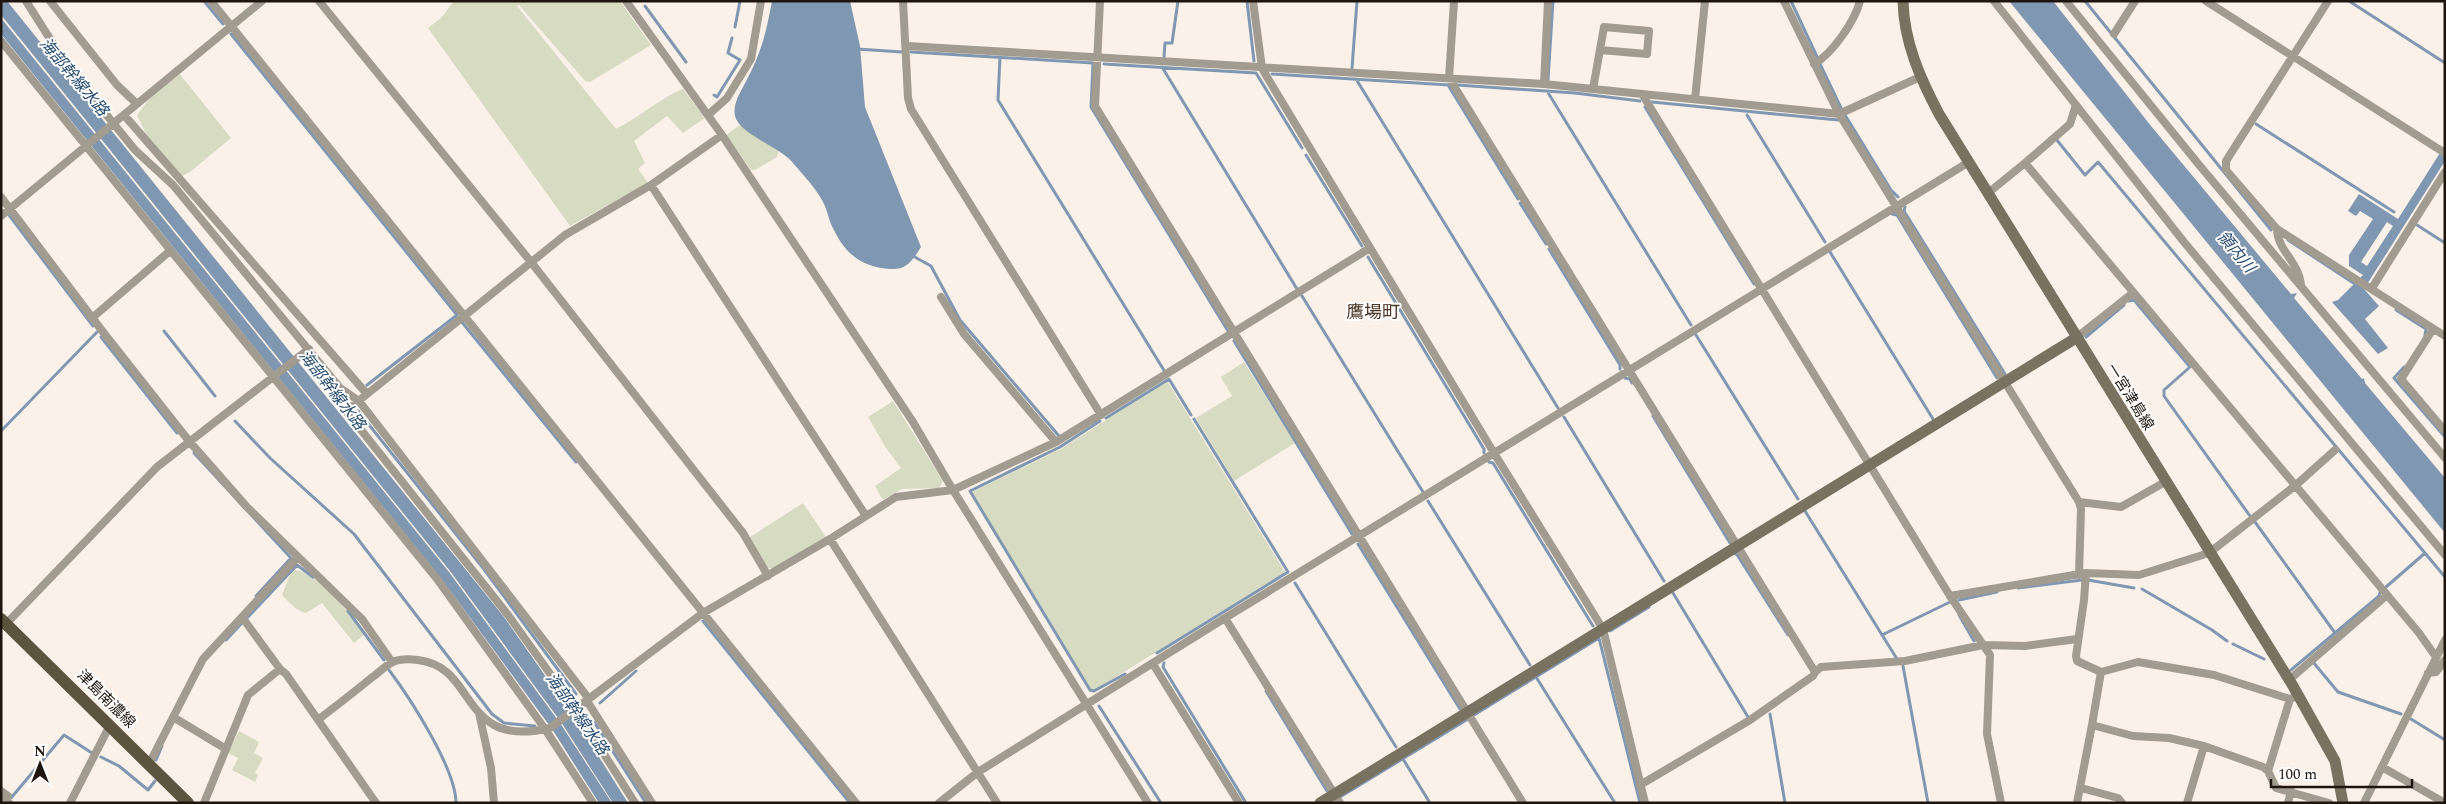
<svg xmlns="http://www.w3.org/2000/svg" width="2446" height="804" font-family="Spectral,'Noto Sans JP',serif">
  <rect width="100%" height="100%" fill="#fcf1e9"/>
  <path fill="#d7dbc2" d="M454,1H620L651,45L590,82L585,81L519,5L517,6L616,129C640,117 658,99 683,89L705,118L683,133L667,116L634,141L645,163L638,169L648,183L570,226L428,28L441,18Z
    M179,73L231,138L190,172L180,177L148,138L137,115L150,98Z
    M740,125L779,150L777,157L755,170H751L726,135Z
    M1244,362L1295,443L1234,481L1196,418L1232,396L1221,377Z
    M1167,381L1285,572L1095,690L1091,689L972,492L1061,449Z
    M893,401L943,481L939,488L902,489L883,500L875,486L901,468L886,448L868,417Z
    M803,503L826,537L774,568H767L750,537Z
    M295,570C319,573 351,615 365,634L354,643L322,603L306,613C296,611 289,602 282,595L290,575Z
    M239,731L259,742L254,753L263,758L255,773L258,775L255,782L232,770L238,758L228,753Z"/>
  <path fill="#7f97b0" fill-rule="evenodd" d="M1,1H7L504,617L572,714L628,803H613L561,722L450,571L1,15Z
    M772,1H850L860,46L865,107L921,247C910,265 904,272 882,268C855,264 842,248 831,224C828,217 827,209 823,202C816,188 803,175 793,163C780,147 739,134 735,116C733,106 738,96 743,87C761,54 765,38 772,1Z
    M2009,1H2053L2151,126L2291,294L2297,293L2294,298L2362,379L2364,378L2365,383L2445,478V533Z
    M1,18L449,572L560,723L612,803H599L552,729L440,577L1,34Z
    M2445,145V161L2364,289L2379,306L2365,319L2388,348L2378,354L2332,302L2338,300L2363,275L2349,266V255L2373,219L2360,211L2356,216L2348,211L2359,194L2398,219ZM2387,222L2393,226L2367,266L2361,262Z"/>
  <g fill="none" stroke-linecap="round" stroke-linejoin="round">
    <path stroke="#7f97b0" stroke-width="3" d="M204,1L223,24
      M1247,1L1254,61
      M1791,1L1818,59
      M2085,1L2271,230
      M2349,1L2445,63
      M645,6L686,62
      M735,27L740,1
      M231,34L457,315L367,385
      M857,49L902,52
      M911,52L1093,63L1091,107L1228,331
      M1000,57L998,100L1165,372
      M1164,57L1165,43H1172L1178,1
      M1104,64L1256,73L1302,148
      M1820,64L1841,108
      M1162,67L1297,289
      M1352,68L1357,1
      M1272,74L1449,85
      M1356,79L1558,408
      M1548,80L1553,1
      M1448,85L1518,199
      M1457,85L1575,93L1640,101
      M1547,91L1691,325
      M714,95L717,97L740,60L728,53L732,38
      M1652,102L1838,120
      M1645,107L1754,284
      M1747,115L1825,242
      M1845,115L1891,190L1898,197
      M2256,124L2394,212
      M2056,139L2085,175L2098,162L2445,577
      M1306,155L1362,246
      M1520,203L1546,244
      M1905,207L1904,211L2005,374
      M1892,214L1897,215L1997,378
      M9,215L93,326
      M2417,225L2445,243
      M2288,240L2358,286
      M1549,249L1620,365V369
      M1830,252L1933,419
      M911,253L913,256L931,266L960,320L1059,436
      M1368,257L1484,449V453
      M1302,296L1423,492
      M2129,301L2134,300L2190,367L2164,390V396L2250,516
      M2396,310L2426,329L2425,335
      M461,321L576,462
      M164,331L215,396
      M1696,335L1798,499
      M101,337L177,433
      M2086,337L2124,305
      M1234,341L1352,534
      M2404,367L2394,378L2445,437
      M1625,378L1630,379L1632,383
      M358,411L483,568L576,694
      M1653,416L1730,543
      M1564,417L1664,581
      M1106,418L1169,379L1191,415
      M235,421L270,458L354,534L492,714L504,723L535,726
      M1100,421L1060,447L970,491L1090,690L1094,691L1125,674
      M1,431L97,332
      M194,453L291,558L256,596
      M1489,462L1493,463L1593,626
      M1428,501L1530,665
      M1805,511L1897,659
      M2255,522L2335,633
      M1358,544L1460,709
      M1735,554L1736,553L1788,635
      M2088,580L2134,588
      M1295,583L1396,747
      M2386,587L2425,553
      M2018,588L2082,580
      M2142,589L2212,630L2227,641
      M1673,593L1748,717
      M1959,600L1997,592
      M348,611L384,660
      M1959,615L1974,641
      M248,617L297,565L313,577
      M703,621L850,803
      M1610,631L1649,607
      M1882,635L1950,602
      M226,640L241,624
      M2233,644L2264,659
      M1157,653L1288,572L1194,419
      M2313,662L2338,692L2401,714
      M1164,663L1163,667L1246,803
      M1903,666L1928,803
      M389,670C410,698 456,769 456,803
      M2291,670L2379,596L2380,592
      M1536,677L1615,803
      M1266,691L1327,791
      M600,703L636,671
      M1099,706L1161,803
      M1770,714L1785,803
      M1474,715L1599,638L1640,803
      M2411,719L2445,740
      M594,722L646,803
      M101,757L119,766L148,790L155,781
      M1403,759L1430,803
      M156,760L162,746
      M1340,797L1468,719
      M11,798L64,735L92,753
      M1331,803H1334"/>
    <path stroke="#a19b90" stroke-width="8" d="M26,1L64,61L113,123L135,150L173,185L340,388L359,401L589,699
      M50,1L117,85L137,104
      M211,1L856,803
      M319,1L531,262L743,533L768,576
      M626,1L722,135L913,422L953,490L1148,803
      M903,1L908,98L911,109L1101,415
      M1100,1L1095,106L1523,803
      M1253,1L1262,68L1267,77L1494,453L1603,629L1645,803
      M1454,1L1449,78L1815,672
      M1784,1L1839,114L2079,502L2081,509L2079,575
      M1994,1L2184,242L2445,555
      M2066,1L2200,166L2445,458
      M2206,1L2445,153
      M2328,1L2226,161V170L2277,229L2445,336
      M2114,34L2135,1
      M1,41L437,579L545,729L593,803
      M907,46L1544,84L1839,114L1920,77
      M1814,64C1832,54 1855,21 1860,1
      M1544,84L1548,1
      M1593,89L1604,27L1649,31L1647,54L1600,50
      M1642,94L1950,596L1990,655L1987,734L2001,803
      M1695,99L1705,1
      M124,115L367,394
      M708,115L727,98L751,59L761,1
      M2025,163L2070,124L2076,105
      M651,185L866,516
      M1988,193L2025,163L2419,633L2436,657
      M1,197L103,332L189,441L246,506L362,619L392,662
      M1,216L262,1
      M2277,229C2277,250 2300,263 2301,286
      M2372,288L2445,172
      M941,297L964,334L1056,442
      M92,318L171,250
      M2433,329L2401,379L2445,431
      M2076,338L2133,293
      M2079,502L2121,507L2165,482
      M830,539L997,803
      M2086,573L2084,600L2076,656L2077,661L2101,672L2092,725L2133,736L2169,738L2204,746L2263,767L2268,771L2276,788L2329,803
      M1950,596L2086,573L2139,575L2209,553L2296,485L2335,450
      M1225,618L1340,803
      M6,624L157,467L309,349
      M1153,664L1239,803
      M280,669L242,617L297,558
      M2101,672L2138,662L2214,675L2290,699
      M2428,673L2436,672L2445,660
      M2289,680L2387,595
      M587,701L652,803
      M479,713L491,768L494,803
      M173,717L226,749
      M319,719C336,706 353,693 370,679C377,674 384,667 391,663C398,659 410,659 418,660C461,665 462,706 494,725C510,734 533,732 550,728L703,613L830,539L896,497L953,490L1056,442L1370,248
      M149,764L203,659L242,617
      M2382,767L2445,803
      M2268,771L2290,699L2295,697
      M1640,785L1750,720L1813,676L1815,672L1821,667L1905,661L1983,645L2025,646L2077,639
      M2081,788L2118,798L2122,803
      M1,791L8,796L5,800L9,803
      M70,803L110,725
      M204,803L248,695L280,669L286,674L376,803
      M635,803L576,710L508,615L346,411L565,235L651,185L722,135
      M939,803L978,772L1225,618L1969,162
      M2077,803L2092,725
      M2187,803L2204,746
      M2288,803L2291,791
      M2364,803L2445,640"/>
    <path stroke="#797261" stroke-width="11" d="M1903,1C1904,42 1920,78 1939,114L2293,686L2335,761L2343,803
      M1320,803L2076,338"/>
    <path stroke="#5d5440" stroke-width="12" d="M1,619L188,803"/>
  </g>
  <g text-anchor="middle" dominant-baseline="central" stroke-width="4" stroke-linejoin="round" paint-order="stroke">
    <g font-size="15" fill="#1e150e" stroke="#fff">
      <text transform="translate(2130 397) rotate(58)">一宮津島線</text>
      <text transform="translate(106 699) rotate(45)">津島南濃線</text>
    </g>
    <g font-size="16" font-style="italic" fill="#254c70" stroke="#fff">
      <text transform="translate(74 77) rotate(50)">海部幹線水路</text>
      <text transform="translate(2236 252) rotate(50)">領内川</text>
      <text transform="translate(332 390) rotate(52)">海部幹線水路</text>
      <text transform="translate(577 714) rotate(55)">海部幹線水路</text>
    </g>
    <g font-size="18" fill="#4b3626" stroke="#fff">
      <text x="1373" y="312">鷹場町</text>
    </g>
  </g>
  <rect width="2446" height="804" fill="none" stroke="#1e150e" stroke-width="5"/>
  <g transform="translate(40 764)" stroke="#ffffff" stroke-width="4" paint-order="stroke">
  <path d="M0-4L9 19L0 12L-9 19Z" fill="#1e150e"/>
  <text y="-8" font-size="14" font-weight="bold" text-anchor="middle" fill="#1e150e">N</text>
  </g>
  <path d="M2271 779v8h141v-8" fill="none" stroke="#1e150e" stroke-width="2.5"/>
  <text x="2278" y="779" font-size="15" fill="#1e150e" stroke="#ffffff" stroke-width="4" paint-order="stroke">100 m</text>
</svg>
